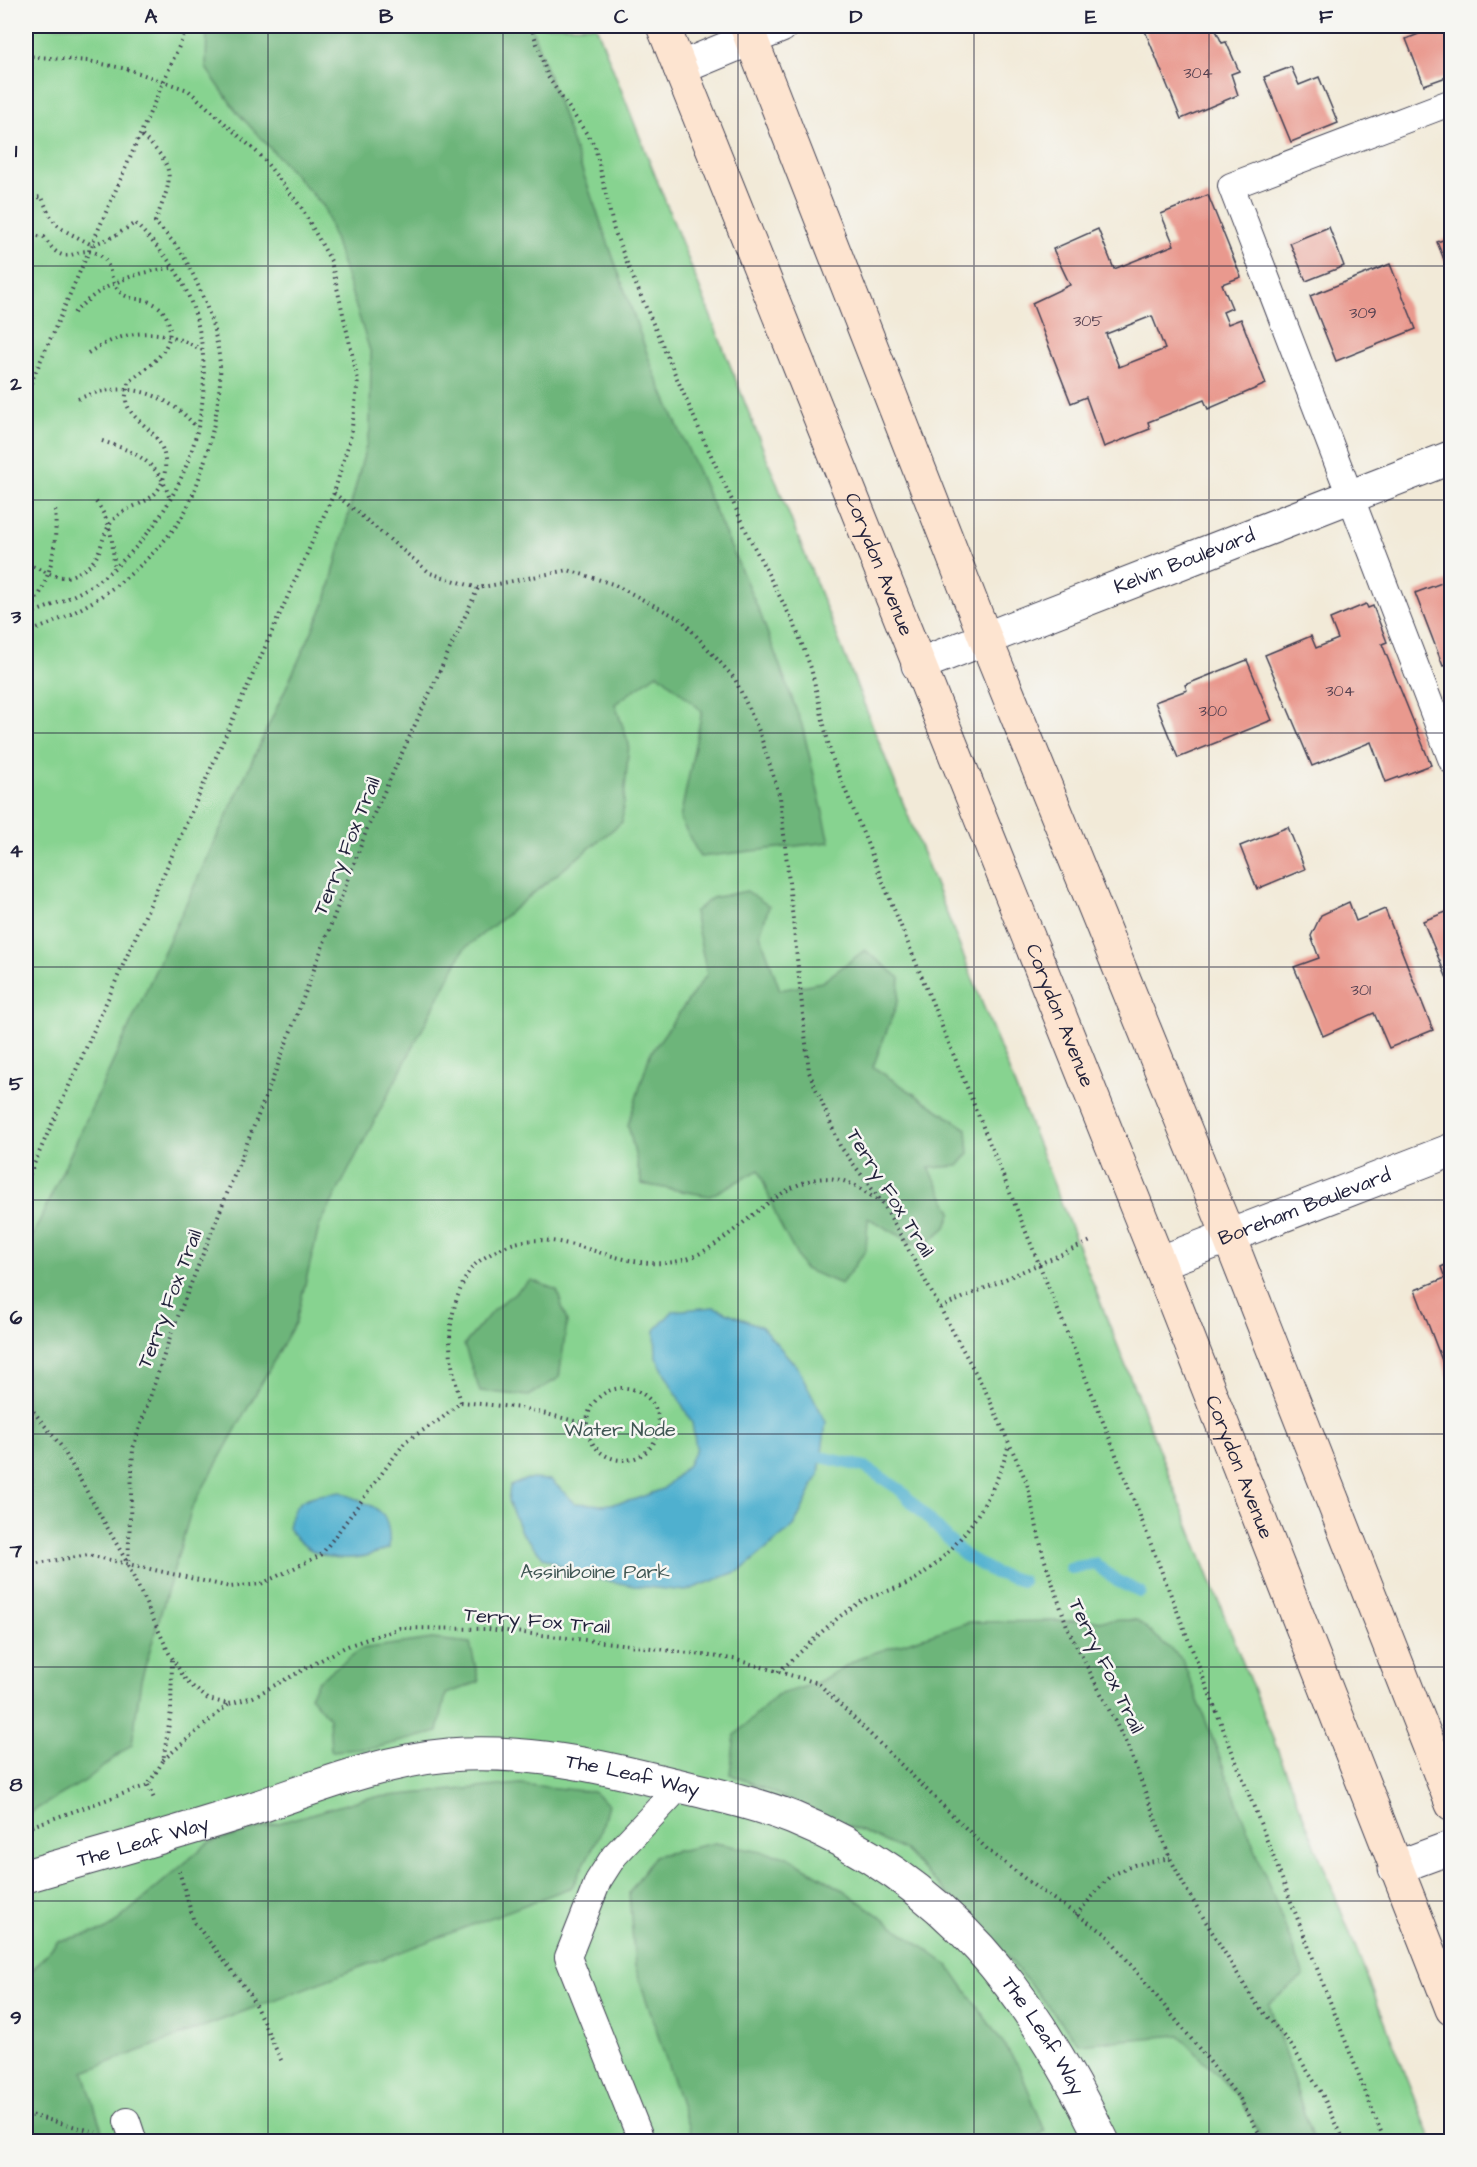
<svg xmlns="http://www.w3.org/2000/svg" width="1477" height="2167" font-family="'Architects Daughter',sans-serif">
  <rect width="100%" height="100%" fill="#f6f6f2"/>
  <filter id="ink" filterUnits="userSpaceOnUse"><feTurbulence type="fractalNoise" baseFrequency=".0167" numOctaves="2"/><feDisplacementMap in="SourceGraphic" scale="12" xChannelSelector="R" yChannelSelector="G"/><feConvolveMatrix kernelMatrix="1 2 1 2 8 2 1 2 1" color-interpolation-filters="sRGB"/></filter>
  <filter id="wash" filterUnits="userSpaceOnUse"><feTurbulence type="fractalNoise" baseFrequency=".008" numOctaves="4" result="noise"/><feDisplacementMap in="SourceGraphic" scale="24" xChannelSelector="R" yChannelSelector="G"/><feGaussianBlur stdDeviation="1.35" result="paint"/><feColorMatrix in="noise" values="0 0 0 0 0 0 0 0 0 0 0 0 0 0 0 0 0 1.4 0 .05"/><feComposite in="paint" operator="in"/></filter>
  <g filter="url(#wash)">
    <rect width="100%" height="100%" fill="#f2ead8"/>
    <path fill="#87d390" stroke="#547a66" stroke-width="1.5" d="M26,26H596L1432,2141H26Z"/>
    <path fill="#6db57a" stroke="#486c5a" stroke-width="1.5" d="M207,26H531L653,370L760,613L802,725L830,842L700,857L680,819L702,711L658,673L615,704L629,744L622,822L464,949L319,1227L296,1321L192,1508L141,1680L132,1744L85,1781L26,1815V1250L326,601L370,431L371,354L324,207L237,112L206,68Z
      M747,891L769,906L760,934L780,990L822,982L865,950L900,978L898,1001L873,1067L967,1129L969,1153L958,1166L929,1168L952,1212L946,1227L922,1248L868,1218L866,1250L841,1284L804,1269L778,1221L759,1170L710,1196L642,1184L628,1125L650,1054L707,974L694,912L712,898Z
      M531,1280L557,1290L567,1322L559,1378L529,1396L480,1391L464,1345L494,1309Z
      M1137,1620L1182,1659L1304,1976L1269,2004L1313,2141H1264L1240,2099L1179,2035L1079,2044L1002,1950L904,1850L730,1774L735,1735L777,1695L817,1683L861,1657L969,1622Z
      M432,1639L470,1643L479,1682L446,1694L438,1732L374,1748L331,1751L329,1718L310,1696L318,1681L361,1649Z
      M520,1784L593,1792L608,1804L601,1832L572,1887L84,2072L105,2141H26V1977L58,1941L107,1930L208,1843L367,1798Z
      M715,1843L788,1857L843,1890L949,1966L1018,2065L1045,2131L1030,2142H891L875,2135L848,2142L693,2141L635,1966L629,1893L654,1856Z"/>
    <path fill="#50b0cf" stroke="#396985" stroke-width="1.5" d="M714,1307L762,1327L798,1368L826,1422L819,1474L794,1526L741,1570L686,1591L635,1586L581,1576L544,1558L521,1532L508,1501L510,1486L527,1479L551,1480L575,1503L604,1505L633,1500L663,1489L688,1465L696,1448L692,1423L656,1357L655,1330L673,1311Z
      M341,1492C373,1508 392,1506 389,1548C354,1564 312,1564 288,1528C293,1495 312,1496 341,1492Z"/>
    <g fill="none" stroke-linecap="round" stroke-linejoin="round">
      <path stroke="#50b0cf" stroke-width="12" d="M821,1457L865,1467L899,1489L964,1555L995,1573L1022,1581
        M1071,1568L1095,1564L1117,1581L1140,1592"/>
    </g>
    <g id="blocks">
      <path fill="#e9998e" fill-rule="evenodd" d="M1143,26H1214L1222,43L1226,42L1239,71L1231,74L1238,95L1181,119Z
        M1439,26H1447L1452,37V75L1424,85L1406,39Z
        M1291,67L1299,85L1319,77L1338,123L1291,142L1264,77Z
        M1208,195L1241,277L1222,284L1232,308L1223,312L1228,324L1241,319L1266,384L1208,409L1204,400L1148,422L1150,429L1104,447L1086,397L1071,403L1032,303L1070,285L1053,249L1098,229L1114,269L1174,245L1161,214ZM1152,316L1165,349L1119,367L1106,334Z
        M1329,227L1344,266L1306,281L1290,243Z
        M1452,237V277H1451L1437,242Z
        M1390,264L1416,329L1336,361L1310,296Z
        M1452,579V663L1443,666L1415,593Z
        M1366,604L1368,608L1373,606L1387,642L1382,644L1431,765L1386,782L1371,742L1312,766L1265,655L1311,636L1316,648L1338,639L1330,619Z
        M1247,660L1272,720L1178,758L1155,702L1187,690L1185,685Z
        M1288,827L1305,869L1257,889L1240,846Z
        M1349,902L1356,921L1385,909L1433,1030L1389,1048L1374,1013L1323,1036L1294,967L1319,958L1311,936L1321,915Z
        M1451,910V988L1423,921Z
        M1452,1262V1384H1451L1415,1290L1445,1278L1441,1267Z"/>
    </g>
  </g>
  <g filter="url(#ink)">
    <use href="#blocks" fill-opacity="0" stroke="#414053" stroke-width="1.5"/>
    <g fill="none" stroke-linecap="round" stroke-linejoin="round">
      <g stroke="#414053" stroke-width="28">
        <path id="lane" d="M1452,102L1231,186L1452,761
          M127,2121L134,2142
          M642,2142L568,1957L598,1881L614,1856L680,1786"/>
      </g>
      <g stroke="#414053" stroke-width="35">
        <g id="street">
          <path d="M680,68L781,26"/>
          <path id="s1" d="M918,665L1452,457"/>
          <path id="s2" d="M1159,1263L1452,1150"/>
          <path d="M1395,1868L1452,1847"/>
          <path id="s3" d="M26,1876C98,1855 171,1835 243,1812C309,1790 378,1761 449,1755C525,1749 600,1766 672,1784C713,1794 755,1803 793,1818C949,1882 1032,1994 1103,2142"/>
        </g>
      </g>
      <g stroke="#414053" stroke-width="35">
        <g id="secondary">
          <path id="s4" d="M663,26L1159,1263L1452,2009"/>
          <path d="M746,26L986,640L1229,1237L1452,1804"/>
        </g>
      </g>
      <path stroke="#414053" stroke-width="4" stroke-dasharray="1.5 4.5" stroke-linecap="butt" d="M531,26L548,77L595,146L614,230L630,271L703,438L749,537L795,626L811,668L831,755L1091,1391L1385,2142
        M26,56L88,61L127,69L188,90L261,156L301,207L331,261L358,380L351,435L334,493L26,1182
        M26,198L42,197C55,232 62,228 92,245L113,237L135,223C151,240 170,259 181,280C235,382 188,519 95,583C74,597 50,607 26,615
        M26,234L44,237C67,274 75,242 98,254C113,262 108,280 120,292C128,300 141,298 150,302C160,306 165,312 168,321C177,349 148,367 129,382C128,387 125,395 126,400C129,422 162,429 165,460C166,471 164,482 157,491C149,503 129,506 118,515C94,537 110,560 73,575C57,582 41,568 26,564
        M74,313C101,284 133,273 171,268
        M88,353C129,327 162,327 204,351
        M26,394L188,26
        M78,399C123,379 166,391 197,428
        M102,441C137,452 160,463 170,500
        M334,493L430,573L478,588
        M96,502C111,521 113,542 114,565
        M28,614C50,582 58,547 55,508
        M26,633C85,613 138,576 176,526C200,495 223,404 220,365C217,328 202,290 184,257C177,245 165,233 155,222C172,178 179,169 141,135
        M940,1308L1091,1241
        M587 1424a36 36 0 1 1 72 0a36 36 0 1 1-72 0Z
        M26,1402L61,1446L128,1564
        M461,1402L522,1408L587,1424
        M26,1565L88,1555L230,1587L261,1584L321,1555L406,1441L441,1419L461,1402C448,1358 444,1326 463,1283C472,1264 477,1262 494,1252C556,1215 618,1278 683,1260C739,1245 788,1157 849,1183C860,1187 870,1196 880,1202
        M778,1672C806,1649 828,1622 859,1603C876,1593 897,1590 914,1580C960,1551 996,1495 1009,1444
        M163,1760L229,1704
        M148,1785L155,1801
        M26,1828L148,1785L163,1761L171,1711L172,1660
        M179,1871L194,1922L250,1994L283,2064
        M1076,1915L1110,1876L1134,1865L1170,1858
        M26,2114L96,2132
        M1264,2142L1240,2099L1106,1934L1037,1888L988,1850L818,1683L733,1659L621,1644L488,1629L400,1628L347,1646L253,1697L229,1704L208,1699L187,1682L169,1653L128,1565L133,1448L171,1334L273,1078L367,829L478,588L568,570L613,584L682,620L735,679L759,731L780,797L809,1072L840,1146L884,1205L987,1394L1027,1483L1043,1555L1068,1629L1129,1749L1170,1858L1186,1889L1254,2001L1291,2045L1322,2094L1345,2142"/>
      <use href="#lane" stroke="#fff" stroke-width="26"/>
      <use href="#street" stroke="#fff" stroke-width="33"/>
      <use href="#secondary" stroke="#fde4d0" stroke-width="33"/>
    </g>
  </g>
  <path fill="none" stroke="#22223b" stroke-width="1.5" stroke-opacity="0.55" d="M268,26V2142M503,26V2142M738,26V2142M974,26V2142M1209,26V2142M26,266H1452M26,500H1452M26,733H1452M26,967H1452M26,1200H1452M26,1434H1452M26,1667H1452M26,1901H1452"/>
  <g text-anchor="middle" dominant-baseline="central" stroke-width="5" stroke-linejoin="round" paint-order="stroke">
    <g font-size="16" fill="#544050">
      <text x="1198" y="73">304</text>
      <text x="1363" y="313">309</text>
      <text x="1088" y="321">305</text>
      <text x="1340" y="691">304</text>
      <text x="1213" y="711">300</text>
      <text x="1361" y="990">301</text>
    </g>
    <g font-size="20" fill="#22223b" stroke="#f6f6f2">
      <text stroke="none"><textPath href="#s1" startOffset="286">Kelvin Boulevard</textPath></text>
      <text stroke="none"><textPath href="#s4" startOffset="580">Corydon Avenue</textPath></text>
      <text transform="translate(347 846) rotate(-68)">Terry Fox Trail</text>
      <text stroke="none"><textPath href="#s4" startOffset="1066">Corydon Avenue</textPath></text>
      <text transform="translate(890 1193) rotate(58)">Terry Fox Trail</text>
      <text stroke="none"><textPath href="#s2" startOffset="156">Boreham Boulevard</textPath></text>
      <text transform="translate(170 1299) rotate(-69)">Terry Fox Trail</text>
      <text stroke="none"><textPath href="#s4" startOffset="1552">Corydon Avenue</textPath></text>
      <text transform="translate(537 1621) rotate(5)">Terry Fox Trail</text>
      <text transform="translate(1106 1666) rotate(64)">Terry Fox Trail</text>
      <text stroke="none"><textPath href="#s3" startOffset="626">The Leaf Way</textPath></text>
      <text stroke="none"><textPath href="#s3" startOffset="122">The Leaf Way</textPath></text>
      <text stroke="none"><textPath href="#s3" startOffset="1130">The Leaf Way</textPath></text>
    </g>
    <g font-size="20" fill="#405754" stroke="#f6f6f2">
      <text x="620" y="1430">Water Node</text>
      <text x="595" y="1572">Assiniboine Park</text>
    </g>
  </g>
  <rect width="1477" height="2167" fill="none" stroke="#f6f6f2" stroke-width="66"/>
  <rect x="33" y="33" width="1411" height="2101" fill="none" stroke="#22223b" stroke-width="2"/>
  <g font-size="20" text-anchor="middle" font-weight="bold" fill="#22223b">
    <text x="151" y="23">A</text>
    <text x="386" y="23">B</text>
    <text x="621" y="23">C</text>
    <text x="856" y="23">D</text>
    <text x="1091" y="23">E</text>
    <text x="1326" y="23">F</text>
    <text x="16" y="157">1</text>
    <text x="16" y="390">2</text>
    <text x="16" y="623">3</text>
    <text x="16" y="857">4</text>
    <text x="16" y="1090">5</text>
    <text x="16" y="1324">6</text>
    <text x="16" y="1557">7</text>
    <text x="16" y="1791">8</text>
    <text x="16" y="2024">9</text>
  </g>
</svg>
